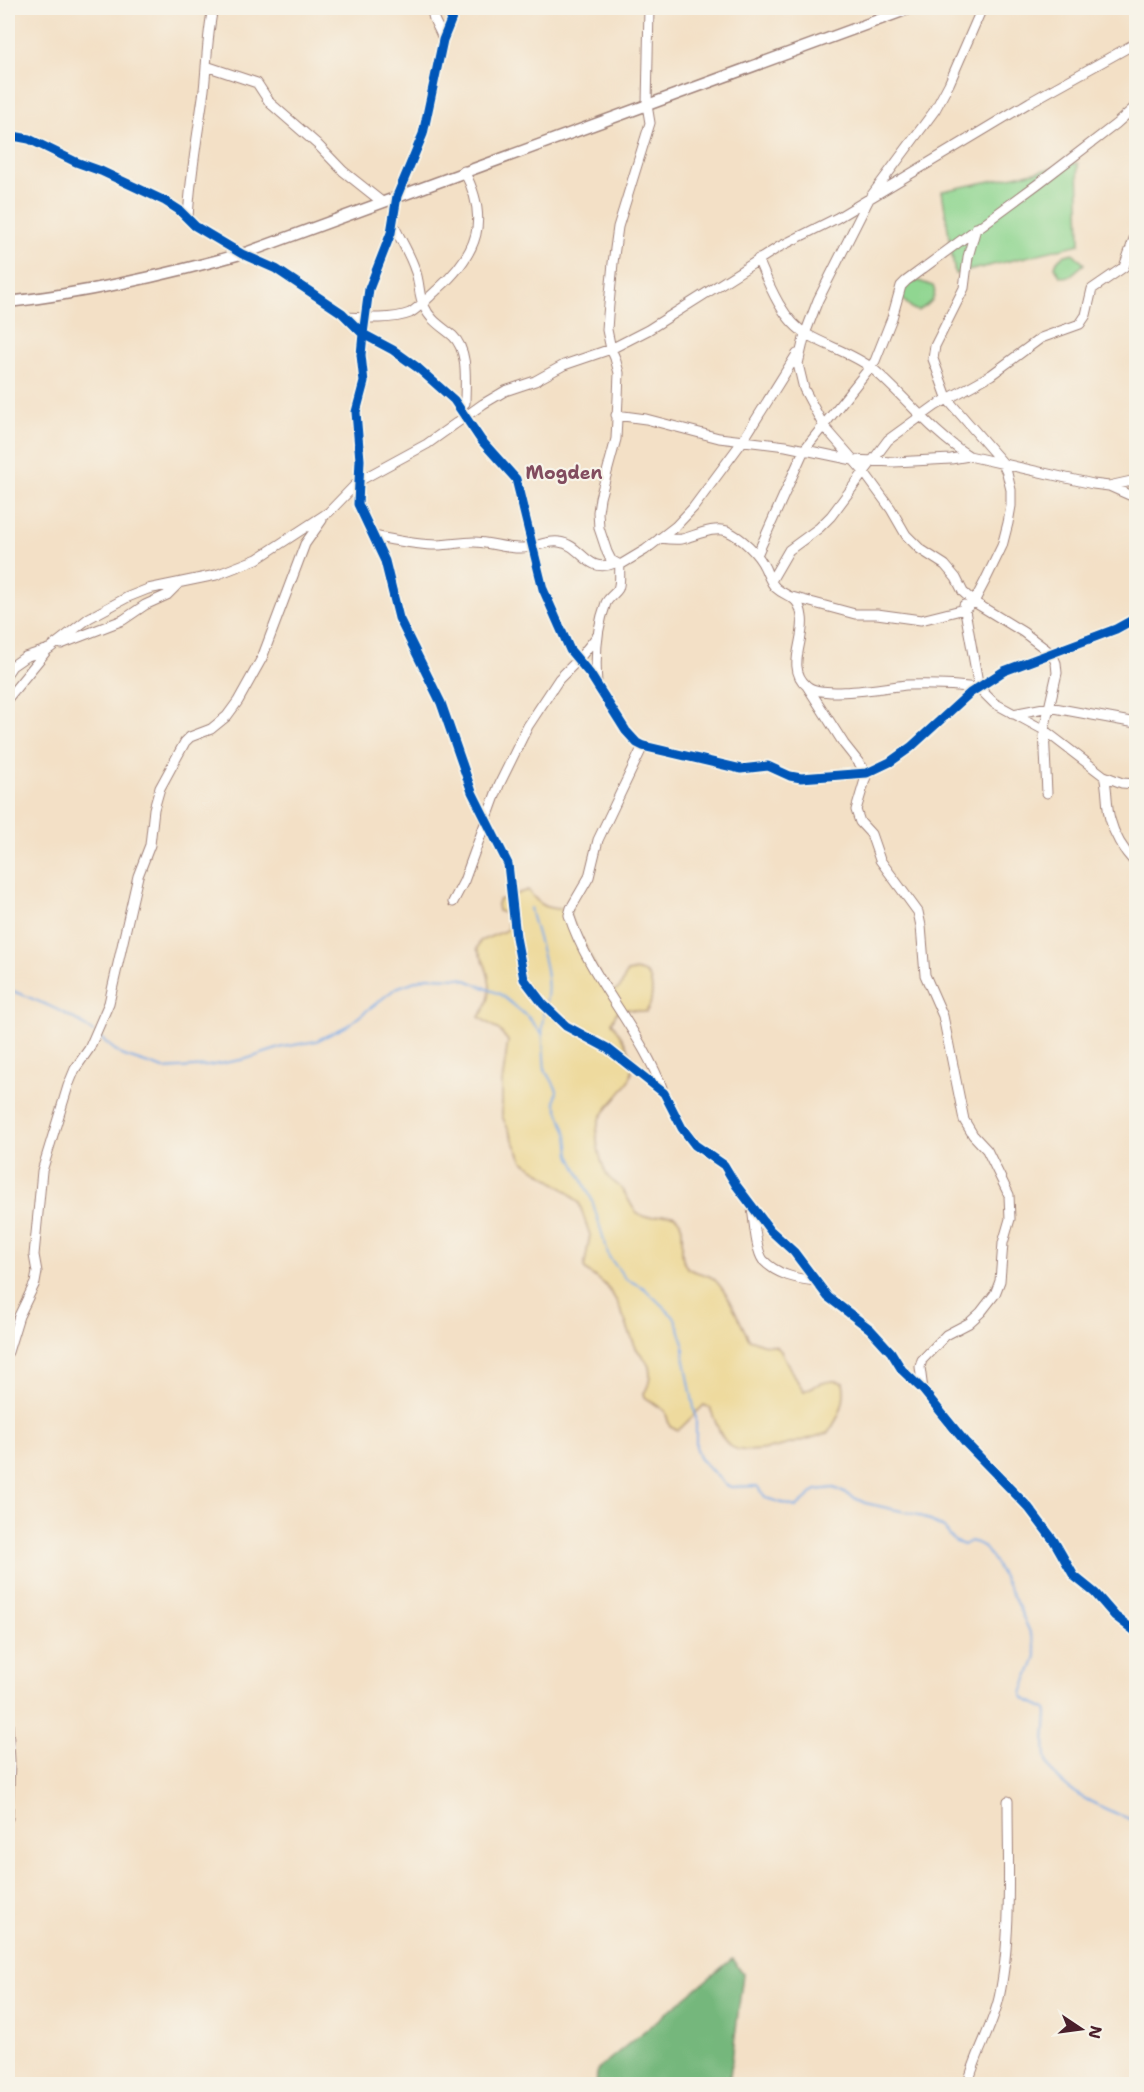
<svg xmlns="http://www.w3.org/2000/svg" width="1144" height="2092" font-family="'Shantell Sans',sans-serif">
  <rect width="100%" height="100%" fill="#f7f3e8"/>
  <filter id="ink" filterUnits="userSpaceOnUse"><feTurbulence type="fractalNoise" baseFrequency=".0167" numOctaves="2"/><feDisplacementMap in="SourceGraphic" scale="12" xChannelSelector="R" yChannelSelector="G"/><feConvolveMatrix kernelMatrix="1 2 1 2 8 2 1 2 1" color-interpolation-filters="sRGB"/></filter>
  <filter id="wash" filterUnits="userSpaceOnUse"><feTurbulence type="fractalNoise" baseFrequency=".008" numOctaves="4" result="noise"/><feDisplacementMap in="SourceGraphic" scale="24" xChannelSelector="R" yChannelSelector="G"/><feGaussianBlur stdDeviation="1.35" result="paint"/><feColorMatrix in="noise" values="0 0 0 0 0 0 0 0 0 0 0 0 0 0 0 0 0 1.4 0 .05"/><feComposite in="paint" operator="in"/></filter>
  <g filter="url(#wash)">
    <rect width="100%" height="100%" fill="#f3e0c6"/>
    <path fill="#90d691" stroke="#6d7a5e" stroke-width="1.5" d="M1078,163L1080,244L955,274L942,191Z
      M1073,253L1084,264L1071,275L1065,277L1060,276L1055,267C1057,257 1064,255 1073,253Z
      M919,281L933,286C939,298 928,305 918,311L913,309L899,296L907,283Z"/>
    <path fill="#74b77b" stroke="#5f6b53" stroke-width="1.5" d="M732,1959L743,1974L729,2084H595L598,2069Z"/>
    <path fill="#eeda9e" stroke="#9c7c64" stroke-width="1.5" d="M528,890C540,907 550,911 571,908L569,915L608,992C625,989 620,985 627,972C632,971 638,970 642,972C656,976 653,1003 646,1012L628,1009L617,1012L612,1022C618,1033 629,1046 632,1058C637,1085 613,1097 601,1117C593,1132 598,1151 603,1166C607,1179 611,1179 620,1187C628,1194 631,1211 642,1216C653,1221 668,1209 677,1218C688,1227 677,1254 686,1266C692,1274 706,1272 714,1279C730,1295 738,1319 749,1339L762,1344L775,1346L781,1351L794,1376L804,1391C815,1385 832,1377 843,1383C847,1402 839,1417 828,1433C806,1439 747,1461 729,1445C719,1436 715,1419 710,1408L704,1405L681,1428L677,1430L670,1427L665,1411L645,1397L644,1393C650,1385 651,1377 649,1367C647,1360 640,1354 636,1348C626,1327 621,1302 605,1285C599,1278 589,1275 584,1268L590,1235L579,1203L568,1192L523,1161L502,1116V1083L508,1041L500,1031L479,1017C497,995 490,971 477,949L480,941L507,930L508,921L505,913L498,911L497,904L499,900Z"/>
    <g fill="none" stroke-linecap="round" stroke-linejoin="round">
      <path stroke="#7baae5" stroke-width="2" d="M530,908C536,936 553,975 546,1002
        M8,989C37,1001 67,1011 93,1032
        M544,1010L542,1027L545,1072L550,1077L557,1090L555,1102L568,1136L570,1155L592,1200L609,1257L626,1279L644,1288L675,1318L684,1343V1356L696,1418V1449L699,1458L725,1484L731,1487L757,1486L766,1498L796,1507L816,1490L834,1488L865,1503L919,1515L944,1528L954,1541L964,1545L971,1541C978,1543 983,1545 987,1551C998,1566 1037,1638 1036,1655C1035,1666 1024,1680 1022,1695L1025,1699L1046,1709L1047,1714C1046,1728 1044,1742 1046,1756C1051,1791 1108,1809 1136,1822
        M97,1035L121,1055L164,1069L208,1066L246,1059L283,1047L316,1041L347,1026L396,988L427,977L461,978L500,994L528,1017L542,1034"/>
    </g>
  </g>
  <g filter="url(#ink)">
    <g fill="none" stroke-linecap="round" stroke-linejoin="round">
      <g stroke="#9e8078" stroke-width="11">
        <path id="minor" d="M433,8C431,21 440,27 443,40
          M456,8L443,40L423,134L397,196L391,233L369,289L363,334L361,355L364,382L356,412L360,460L358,504L385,561L399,618L441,703L472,792L508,864L516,937L524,979L543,1004L566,1026L607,1048L664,1093L682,1128L695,1145L724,1165L736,1185L770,1230L794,1252L828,1297L870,1329L891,1352L902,1370L923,1390L966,1443L1029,1508L1054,1541L1074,1576L1095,1593L1115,1616L1136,1632
          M982,8L949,84L935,110L869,199L818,300L805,334L798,364L804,389L823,425L864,472L891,509L906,535L920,549L945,565L956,578L963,592L974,602L1023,632L1052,654L1056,663L1057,673L1044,730L1047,793
          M206,66L257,83L270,103L317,144L343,171L382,202
          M8,135L29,139L76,162L101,171L165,201L179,210L195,226L242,254L276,269L342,313L363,334L393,350L418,368L454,400L481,440L516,479L543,589L570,650L590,674L626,731L637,743L643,746L741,769L768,766L790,776L801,778L867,773L890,762L911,747L970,693L1004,671L1116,629L1136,618
          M188,219C190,176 198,133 204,90C207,63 207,35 213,8
          M393,224C400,239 410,254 415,270C420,281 418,295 424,306C430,320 441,326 453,336C469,351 465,382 465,403
          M758,259C768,283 783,322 808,335C829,347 854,354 873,369C907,398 930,431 969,456
          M346,317C363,318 393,320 410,313C420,307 429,297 438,289C478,253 490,220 464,171
          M616,415L646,419L719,438L786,446L853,460L894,462L951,459L969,456L1093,484L1109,486L1136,498
          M1109,486L1136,480
          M373,536C394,540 415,545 437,545C449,545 461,542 474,542C489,542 504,548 519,548C533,549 546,540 559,542C583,545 586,575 615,563
          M660,538C667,539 675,540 682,539C695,536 714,526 727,531C742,538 758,553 765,568C768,575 771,584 776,588C788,599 799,594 802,617C806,639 785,668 807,686C822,699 886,687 906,685C931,684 955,685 979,688L964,605
          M757,555L804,450L875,361L892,318L901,286L906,281L1039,183L1116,124L1136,106
          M620,565L611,560L607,552L599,528L598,512L600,498L616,439L618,398L619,373L615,358L611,349L607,330L608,315L613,263L618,227L650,123L647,105L649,8
          M771,581L789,550L819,528L831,516L888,440L935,406L991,375L1041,338L1080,324L1086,315L1092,289L1124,267L1136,233
          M792,597L855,614H877L921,620L965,609L974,602L985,581L1002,546L1008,523L1011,506V490L1007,473L1002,462L948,400L933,359L935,346L964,288L968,257L976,228
          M61,644L123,620L145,605L167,595L178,584
          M8,672L12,666L25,657L49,649L89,618L128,597L148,589L216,575L257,559L329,512L359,481L427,444L483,404L505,391L535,381L564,365L611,349L648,330L779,247L837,218L1030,102L1136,43
          M597,683C595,657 597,627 606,603C609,597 615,594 618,589C621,582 619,572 620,565L645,550L676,526L693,508L742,442L797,354
          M807,686L844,744L867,773L856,810L860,822L871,834L880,860L918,912L921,926L925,975L943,1016L964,1120L973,1135L987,1150L1009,1195L1010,1219L1003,1243L1000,1281L995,1294L981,1312L969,1323L946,1335L922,1360L920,1367L923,1390
          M979,688L994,703L1044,730L1104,776L1122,783L1136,784
          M8,698L48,649
          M1013,714L1049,707L1136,723
          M643,746L598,840L589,877L571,908L569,915C590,980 641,1029 664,1093
          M1104,776C1108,790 1106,805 1110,819C1114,835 1125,852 1136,864
          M453,902L464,881L499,785L528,726L559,679L578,660L598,635
          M752,1208C754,1220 756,1251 763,1260C777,1275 797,1279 816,1281
          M8,1352L19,1316L35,1283L37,1272L34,1255L42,1171L68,1086L75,1069L89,1049L109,1003L138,876L150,845L154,809L160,788L185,742L190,737L211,729L227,716L238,701L262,658L305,544L322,520
          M8,1724L10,1761L8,1818
          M968,2084C975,2055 992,2028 999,1998C1012,1938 1008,1863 1008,1801"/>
      </g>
      <g stroke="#9e8078" stroke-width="13">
        <path id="tertiary" d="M8,302C89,293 170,274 248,252L911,8"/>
      </g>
      <use href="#minor" stroke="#fff" stroke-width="9"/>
      <use href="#tertiary" stroke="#fff" stroke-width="10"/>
      <g stroke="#f7f3e8" stroke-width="13">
        <path id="cycleway" d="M456,8L443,40L423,134L397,196L391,233L369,289L363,334L361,355L364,382L356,412L360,460L358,504L385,561L399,618L441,703L472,792L508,864L516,937L524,979L543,1004L566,1026L607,1048L664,1093L682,1128L695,1145L724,1165L736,1185L770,1230L794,1252L828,1297L870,1329L891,1352L902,1370L923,1390L966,1443L1029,1508L1054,1541L1074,1576L1095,1593L1115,1616L1136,1632
          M8,135L29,139L76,162L101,171L165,201L179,210L195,226L242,254L276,269L342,313L363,334L393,350L418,368L454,400L481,440L516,479L543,589L570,650L590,674L626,731L637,743L643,746L741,769L768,766L790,776L801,778L867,773L890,762L911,747L970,693L1004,671L1116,629L1136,618"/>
      </g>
      <use href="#cycleway" stroke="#0057b8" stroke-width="9"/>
    </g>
  </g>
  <g text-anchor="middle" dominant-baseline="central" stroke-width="4.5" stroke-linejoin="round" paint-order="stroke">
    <g font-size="18" font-weight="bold" fill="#824c5f" stroke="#f7f3e8">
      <text x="564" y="473">Mogden</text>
    </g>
  </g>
  <rect width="1144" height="2092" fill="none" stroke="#f7f3e8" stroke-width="30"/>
  <g transform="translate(1081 2029) rotate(103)" stroke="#f7f3e8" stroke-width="4.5" paint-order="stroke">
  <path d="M0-4.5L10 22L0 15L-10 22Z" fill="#4a1f2b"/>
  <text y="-9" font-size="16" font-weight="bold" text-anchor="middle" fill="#4a1f2b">N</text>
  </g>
</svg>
